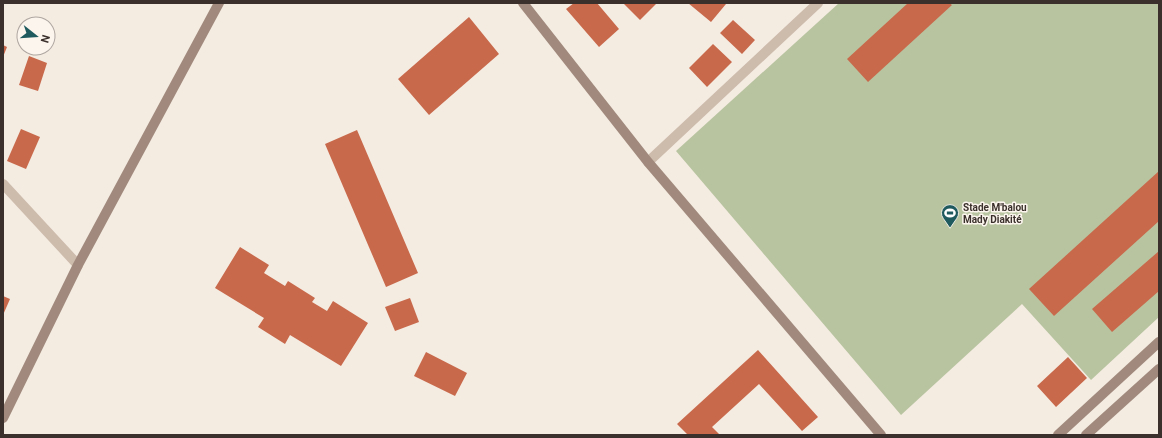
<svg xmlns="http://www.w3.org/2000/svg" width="1162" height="438" font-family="Roboto,sans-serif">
  <rect width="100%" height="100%" fill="#f4ebe1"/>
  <path fill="#b8c4a0" d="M839,3H1159V317L1091,380L1022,304L901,415L676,151Z"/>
  <path fill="#c8694b" d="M574,3H597L619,29L599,47L566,9Z
    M623,3H657L640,20Z
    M688,3H724L726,4L711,22Z
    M908,3H949L952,5L868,82L847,59Z
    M469,17L499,54L429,115L398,79Z
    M733,20L755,40L742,54L720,33Z
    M713,44L732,62L707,87L689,68Z
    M3,45L7,47L3,57Z
    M29,56L47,63L38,91L19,85Z
    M21,129L40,137L26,169L7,161Z
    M357,130L418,273L386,287L325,144Z
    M1159,171V221L1054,316L1029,289Z
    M240,247L269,265L264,273L285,286L288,281L315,298L312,302L327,311L333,301L368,323L341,366L290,335L285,344L258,327L264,318L215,288Z
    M1159,251V291L1112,332L1092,309Z
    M3,296L10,299L3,315Z
    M410,298L419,322L395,331L385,307Z
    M758,350L818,417L802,431L759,384L712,427L720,435H688L677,424Z
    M426,352L467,373L455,396L414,376Z
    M1068,357L1087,378L1056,407L1037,386Z"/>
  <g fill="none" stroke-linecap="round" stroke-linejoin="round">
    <path stroke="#cdbbac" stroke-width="10" d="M648,162L818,3
      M3,184L78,265"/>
    <path stroke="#a18a7d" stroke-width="10" d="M523,3L648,162L881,435
      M3,418L78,265L219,3
      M1058,435L1159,342
      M1086,435L1159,369"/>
  </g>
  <defs>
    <g id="stadium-pin" transform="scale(0.9)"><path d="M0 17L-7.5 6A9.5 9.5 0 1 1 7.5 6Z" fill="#1f5a5e" stroke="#fbf5ee"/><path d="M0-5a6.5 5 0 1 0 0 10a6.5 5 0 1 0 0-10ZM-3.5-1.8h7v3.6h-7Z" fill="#fff"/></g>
  </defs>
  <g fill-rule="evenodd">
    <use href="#stadium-pin" x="950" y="213"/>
  </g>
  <g text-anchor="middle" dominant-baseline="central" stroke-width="3" stroke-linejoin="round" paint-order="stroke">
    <g font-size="10" font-weight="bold" fill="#3b302b" stroke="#fbf5ee" text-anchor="start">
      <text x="963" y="207">Stade M'balou<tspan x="963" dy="12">Mady Diakité</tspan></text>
    </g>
  </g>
  <rect width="1162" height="438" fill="none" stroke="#3b302b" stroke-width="8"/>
  <g transform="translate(36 36) rotate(107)"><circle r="19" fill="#fbf5ee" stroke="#aea6a0"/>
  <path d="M0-3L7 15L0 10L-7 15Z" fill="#1f5a5e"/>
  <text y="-6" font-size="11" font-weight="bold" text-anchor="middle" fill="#3b302b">N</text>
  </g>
</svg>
